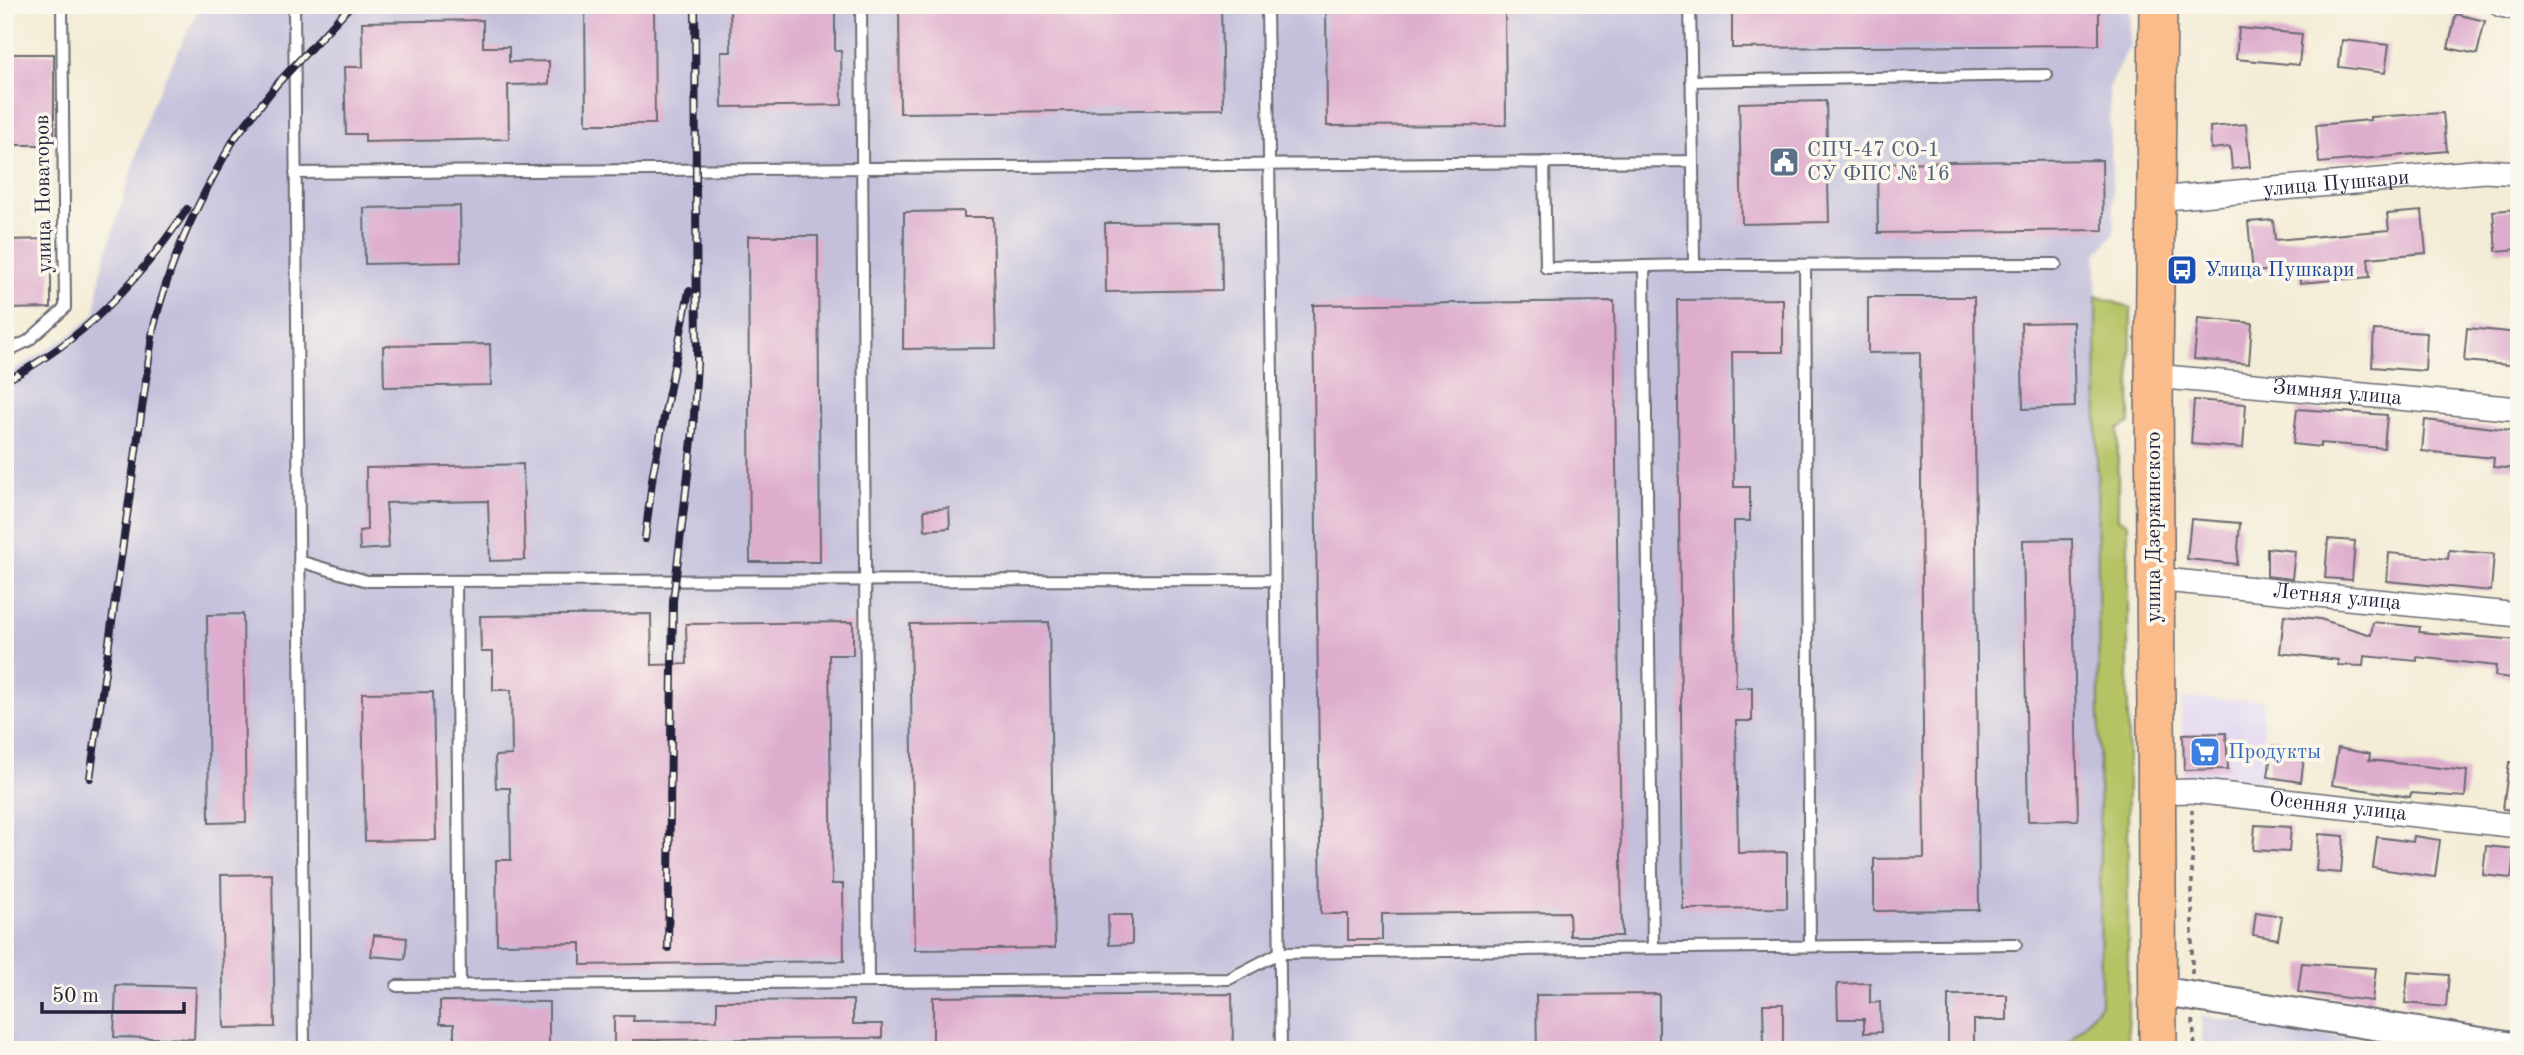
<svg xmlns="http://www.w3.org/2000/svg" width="2524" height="1055" font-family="'Old Standard TT',serif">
  <rect width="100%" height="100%" fill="#fbf7ec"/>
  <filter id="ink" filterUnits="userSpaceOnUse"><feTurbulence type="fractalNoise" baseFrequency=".0143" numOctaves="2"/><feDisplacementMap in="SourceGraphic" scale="14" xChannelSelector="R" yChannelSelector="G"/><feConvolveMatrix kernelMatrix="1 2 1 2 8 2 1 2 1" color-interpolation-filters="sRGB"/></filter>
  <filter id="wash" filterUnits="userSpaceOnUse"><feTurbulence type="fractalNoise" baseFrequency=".00686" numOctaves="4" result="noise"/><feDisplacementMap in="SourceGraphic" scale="28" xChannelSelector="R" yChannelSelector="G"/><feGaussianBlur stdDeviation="1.57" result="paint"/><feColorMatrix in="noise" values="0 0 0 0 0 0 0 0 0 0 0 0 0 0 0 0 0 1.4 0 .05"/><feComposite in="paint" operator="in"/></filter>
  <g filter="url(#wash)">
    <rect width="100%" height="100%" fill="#f3ecd6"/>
    <path fill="#e0d4f4" d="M2181,699L2263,700V784L2184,779Z"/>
    <path fill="#c4c0db" d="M201,5H2130V45L2109,86L2114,233L2096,255L2101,1005L2063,1050H5V376L73,333L95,314L101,271L151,106Z
      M2201,1016L2268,1026L2430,1050H2203Z"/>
    <path fill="#b6c365" stroke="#6c7250" stroke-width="2" d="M2096,296L2131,308L2130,423L2118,429V518L2128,524V1050H2063L2101,1004Z"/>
    <g id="blocks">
      <path fill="#deadcd" d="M585,5H654L655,124H586Z
        M730,5H835V51H841L842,105L722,107L721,52H731Z
        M899,5H1221L1223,109L900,113Z
        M1326,5H1505L1506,125L1327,126Z
        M1732,5H2099V45L1732,48Z
        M2456,14L2485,21L2477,54L2448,48Z
        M483,20V47H509V62L549,61V84L508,85L509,139L365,142V134H346L344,67H363L362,22Z
        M2239,28L2302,34L2299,65L2236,59Z
        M2342,40L2389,45L2385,73L2339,67Z
        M5,54H54V145H5Z
        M1826,101L1829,222L1742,224L1739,103Z
        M2443,113L2447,151L2319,163L2316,125L2370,120V117Z
        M2246,124L2250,167L2232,169L2230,147L2211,149L2210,127Z
        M2102,160L2103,230L1878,233L1877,163Z
        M460,206L461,262L365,264L364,208Z
        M2519,209V249L2496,251L2493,211Z
        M964,211V217H993L996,348L903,349L904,212Z
        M2422,211L2426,253L2368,258L2370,277L2300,283L2299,268L2253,272L2248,222L2273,220L2275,240L2389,230L2387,214Z
        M1221,222L1222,290L1106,292L1105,223Z
        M748,236H818L820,562H750Z
        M51,239V308L5,309V240Z
        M1868,297H1974L1979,910L1874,911V859L1924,858L1920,352L1868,353Z
        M1783,299V352H1732L1734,487H1750V521H1734L1736,688L1752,687V721H1736L1738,853L1787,852V908L1683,909L1677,300Z
        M1614,301L1622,936H1570L1569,912L1382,914V940H1348V914H1321L1313,305Z
        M2198,318L2252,323L2249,364L2194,359Z
        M2073,322L2075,407L2023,409L2021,323Z
        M2467,328L2519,333V366L2464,361Z
        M2374,330L2427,333L2425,371L2372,367Z
        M490,344L491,385L384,387L383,346Z
        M2194,400L2246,404L2243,448L2191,444Z
        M2297,409L2387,415L2384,448L2321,443L2320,447L2293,444Z
        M2425,420L2519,431V469L2493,467L2494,458L2422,451Z
        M523,464L525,560L490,561L488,501L386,503L389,548L360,550L359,531L367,530L366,468Z
        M949,508L950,528L925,530L924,510Z
        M2191,519L2240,523L2237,564L2187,559Z
        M2072,539L2078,820L2028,821L2023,540Z
        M2328,539L2355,541L2352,580L2325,578Z
        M2267,548L2295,551L2292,579L2267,576Z
        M2449,550L2494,554L2491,591L2387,581L2389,553L2448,559Z
        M243,614L246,822L209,823L207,615Z
        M651,614L652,665L687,664L686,624L853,622V655H829L832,884H843L844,961L581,965V943L497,944L496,860H511L510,788H496L495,756L512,755L511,690H493V652H481L480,616Z
        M2284,615L2320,619L2371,635L2373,622L2420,627L2419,632L2519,640V679L2495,676L2496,666L2417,657V661L2364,656L2363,666L2338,665V660L2280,653Z
        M1049,622L1055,948L915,950L910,624Z
        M433,692L436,840L365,841L362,693Z
        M2226,733L2228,769L2184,770L2183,734Z
        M2272,746L2305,750L2301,782L2268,777Z
        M2338,748L2370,754L2369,760L2467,771L2465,797L2411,793L2410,797L2332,785Z
        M2509,762L2519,763V811L2503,809Z
        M2255,825L2291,827L2289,852L2253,850Z
        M2319,834L2344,836L2341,873L2316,871Z
        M2414,836L2440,840L2435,877L2373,868L2377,837L2413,842Z
        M2486,846L2515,849L2511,878L2483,875Z
        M272,874L275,1027L224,1028L221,875Z
        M2256,912L2282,916L2278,939L2253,935Z
        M1108,915H1132V944L1109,945Z
        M374,935L407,938L405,959L371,956Z
        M2302,963L2376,968L2372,1001L2298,992Z
        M2408,972L2449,975L2446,1007L2405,1003Z
        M1870,983V1003L1880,1002L1881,1032L1864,1033V1019H1838L1837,984Z
        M116,985L196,987L194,1039L114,1037Z
        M1232,994L1233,1047L933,1049V997Z
        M1659,994V1049L1537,1050L1536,995Z
        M1948,995H2007V1020H1974V1045H1948Z
        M853,1000V1024H882V1038L633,1040V1050H614V1016H634L633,1021L717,1020V1001Z
        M440,1001L549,1002V1050H454V1024H440Z
        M1763,1004H1783V1045H1764Z"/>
    </g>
  </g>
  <g filter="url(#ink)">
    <use href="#blocks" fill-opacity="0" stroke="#6b6971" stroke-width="2"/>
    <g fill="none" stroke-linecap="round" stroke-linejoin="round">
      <g stroke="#6b6971" stroke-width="14">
        <path id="service" d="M294,5L304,1050
          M861,5L868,982
          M1267,5L1281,1050
          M1690,5L1693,161
          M1691,81L2047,75
          M1544,162L1546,268L1694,265
          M295,173L1693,161L1694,265L2056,264
          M1805,265L1810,946
          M1644,266L1653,948
          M5,352L28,341L65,308L62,5
          M299,561L367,581L1274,580
          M456,581L460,986
          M397,986L1229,979L1279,953L2016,944"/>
      </g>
      <g stroke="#6b6971" stroke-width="26">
        <g id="minor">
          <path d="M2501,5L2519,9"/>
          <path id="s1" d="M2155,199L2485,171L2519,173"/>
          <path id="s2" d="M2154,376L2519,409"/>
          <path id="s3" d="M2154,579L2519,615"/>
          <path id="s4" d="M2155,792L2192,791L2519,826"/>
        </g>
      </g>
      <g stroke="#6b6971" stroke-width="32">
        <path id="tertiary" d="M2158,991L2519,1048"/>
      </g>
      <g stroke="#6b6971" stroke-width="40">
        <path id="trunk" d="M2158,1050L2154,376L2158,5"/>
      </g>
      <path stroke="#6b6971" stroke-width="3.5" stroke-dasharray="5 5" stroke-linecap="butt" d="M2192,974V810
        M2193,1020L2195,1050"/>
      <use href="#service" stroke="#fff" stroke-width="10"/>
      <use href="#minor" stroke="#fff" stroke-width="23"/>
      <use href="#tertiary" stroke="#fff" stroke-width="28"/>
      <use href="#trunk" stroke="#f9bc8a" stroke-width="37"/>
      <g stroke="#22223b" stroke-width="8">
        <path id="rail" d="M234,139L277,84L351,5
          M5,381C83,341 139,281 187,209
          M645,539L653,473L689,291
          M90,778L153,330C171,255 200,197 239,131
          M668,948L673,601L693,432L697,363L695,5"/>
      </g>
      <use href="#rail" stroke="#fbf7ec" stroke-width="5" stroke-dasharray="16" stroke-linecap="butt"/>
    </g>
  </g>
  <defs>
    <g id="civic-square" transform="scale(1.575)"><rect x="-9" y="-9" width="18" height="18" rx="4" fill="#5c6f8a" stroke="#fbf7ec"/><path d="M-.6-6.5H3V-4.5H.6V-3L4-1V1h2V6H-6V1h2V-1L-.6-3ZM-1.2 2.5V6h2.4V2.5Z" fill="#fff"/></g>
    <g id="bus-square" transform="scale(1.575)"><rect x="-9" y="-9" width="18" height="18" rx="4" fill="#1a4fb4" stroke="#fbf7ec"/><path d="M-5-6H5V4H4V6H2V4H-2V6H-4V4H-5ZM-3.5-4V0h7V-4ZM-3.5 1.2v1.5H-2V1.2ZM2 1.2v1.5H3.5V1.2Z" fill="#fff"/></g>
    <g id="supermarket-square" transform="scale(1.575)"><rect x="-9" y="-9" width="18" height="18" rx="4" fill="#3f7fe0" stroke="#fbf7ec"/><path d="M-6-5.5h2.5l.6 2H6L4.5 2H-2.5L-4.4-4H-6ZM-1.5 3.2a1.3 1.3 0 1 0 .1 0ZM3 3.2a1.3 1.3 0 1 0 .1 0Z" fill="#fff"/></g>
  </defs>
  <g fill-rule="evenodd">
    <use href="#civic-square" x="1784" y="162"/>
    <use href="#bus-square" x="2182" y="270"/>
    <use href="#supermarket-square" x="2205" y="752"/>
  </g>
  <g text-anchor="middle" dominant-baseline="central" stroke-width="7" stroke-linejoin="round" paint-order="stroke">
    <g font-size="21" fill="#4e5e75" stroke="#fbf7ec" text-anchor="start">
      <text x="1807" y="150">СПЧ-47 СО-1<tspan x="1807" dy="24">СУ ФПС № 16</tspan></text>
    </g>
    <g font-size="21" fill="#22223b" stroke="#fbf7ec">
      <text stroke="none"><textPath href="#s1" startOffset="182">улица Пушкари</textPath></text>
      <text transform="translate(44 194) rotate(-91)">улица Новаторов</text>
      <text stroke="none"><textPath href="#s2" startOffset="184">Зимняя улица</textPath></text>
      <text transform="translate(2154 527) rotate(-90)">улица Дзержинского</text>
      <text stroke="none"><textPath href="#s3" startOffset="184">Летняя улица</textPath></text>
      <text stroke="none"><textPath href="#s4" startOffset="184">Осенняя улица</textPath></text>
    </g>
    <g font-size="21" fill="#164399" stroke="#fbf7ec" text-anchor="start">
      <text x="2205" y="270">Улица Пушкари</text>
    </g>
    <g font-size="21" fill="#366cbe" stroke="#fbf7ec" text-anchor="start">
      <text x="2228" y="752">Продукты</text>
    </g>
  </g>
  <rect width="2524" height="1055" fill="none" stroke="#fbf7ec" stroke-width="28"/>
  <path d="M42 1002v10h142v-10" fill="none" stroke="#22223b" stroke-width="3.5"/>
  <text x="52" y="1002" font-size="21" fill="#22223b" stroke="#fbf7ec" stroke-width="5" paint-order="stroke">50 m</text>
</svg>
